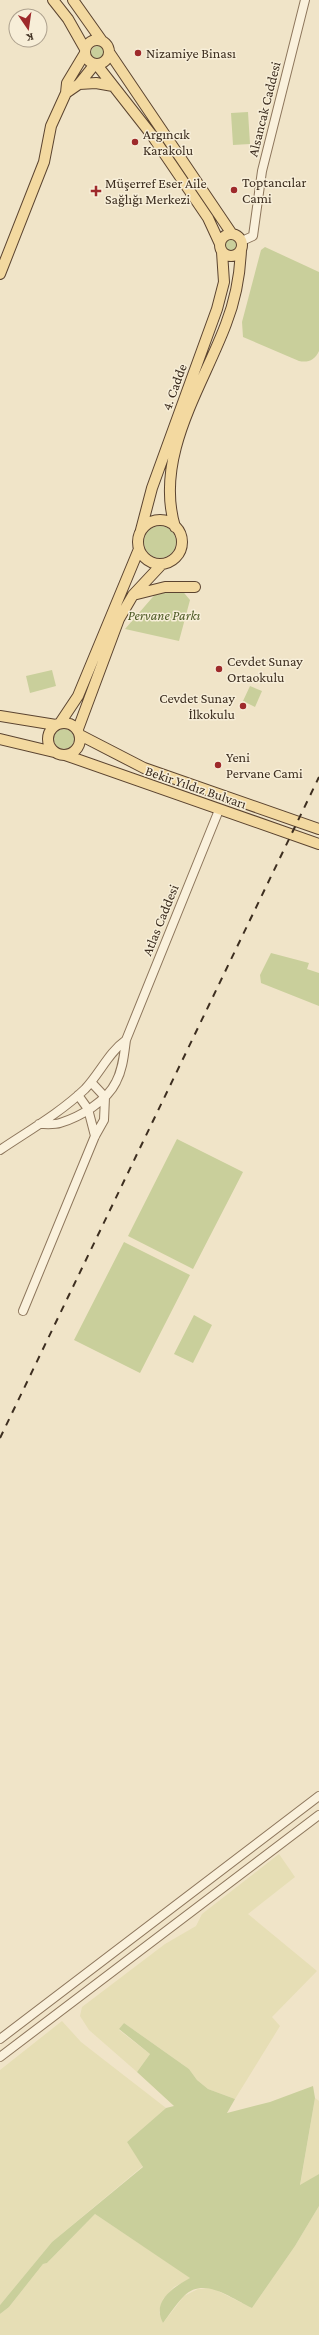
<svg xmlns="http://www.w3.org/2000/svg" width="319" height="2335" font-family="'Crimson Pro',serif">
  <rect width="100%" height="100%" fill="#f0e4c8"/>
  <path fill="#e6deb5" d="M279,1854L295,1877L248,1914L317,1971L272,2017L280,2026L235,2099L208,2089L197,2080L189,2069L124,2023L119,2030L150,2054L137,2072L89,2030L80,2016L82,2007L165,1944L196,1926L202,1914Z
    M62,2021L81,2042L166,2108L127,2142L143,2166L52,2242L0,2305V2070Z
    M315,2098L319,2101V2174L300,2186Z
    M319,2206V2335H0V2314L9,2307L43,2264L47,2263L95,2214L191,2278L174,2287L163,2299L159,2312L163,2323L184,2296L198,2289L212,2288L252,2308L295,2246Z"/>
  <path fill="#c9cf9b" d="M91 53a7 7 0 1 1 14 0a7 7 0 1 1-14 0Z
    M248,112L250,144L233,145L231,113Z
    M225 245a7 7 0 1 1 14 0a7 7 0 1 1-14 0Z
    M265,247L319,272V351C315,360 308,363 299,361L243,337L242,322L261,250Z
    M144 542a16 16 0 1 1 32 0a16 16 0 1 1-32 0Z
    M175,582L190,600L179,641L125,629L158,591Z
    M52,670L56,686L30,693L26,676Z
    M250,686L262,691L255,707L243,701Z
    M54 739a10 10 0 1 1 20 0a10 10 0 1 1-20 0Z
    M271,953L309,963L307,969L319,973V1006L261,983L260,975Z
    M177,1139L243,1172L193,1269L128,1236Z
    M124,1242L190,1275L140,1373L74,1340Z
    M194,1315L212,1325L193,1363L174,1354Z
    M124,2023L189,2069L197,2080L208,2089L235,2099L227,2113L270,2102L313,2086L315,2098L300,2185L319,2174V2206L295,2246L252,2308C232,2299 204,2276 184,2296C176,2304 169,2315 163,2323C151,2301 174,2287 190,2278L95,2214L47,2263L43,2264L9,2307L0,2314V2305L52,2242L143,2167L127,2142L166,2108L174,2106L137,2072L150,2054L119,2029Z"/>
  <g fill="none" stroke-linecap="round" stroke-linejoin="round">
    <g stroke="#8d765c" stroke-width="10">
      <path id="minor" d="M242,241L253,236L262,171L305,0
        M78,1095L88,1109L95,1136
        M39,1124C45,1124 54,1125 60,1123C80,1117 107,1101 116,1082C123,1069 124,1054 126,1040L219,810
        M0,1150C28,1131 60,1113 85,1089C100,1073 109,1052 126,1040
        M23,1311L95,1136L104,1120L105,1097L91,1082
        M0,2039L319,1796
        M0,2057L319,1815"/>
    </g>
    <g stroke="#5b4430" stroke-width="12">
      <path id="major" d="M53,0L68,19L85,49
        M73,0L102,41
        M85 52a12 12 0 1 1 24 0a12 12 0 1 1-24 0Z
        M109,52L232,234
        M97,65L151,134L208,218L220,244
        M79,84L96,83L113,86
        M66,93L79,84L95,64
        M220 245a11 11 0 1 1 22 0a11 11 0 1 1-22 0Z
        M0,274L44,162L51,126L66,93L67,83L85,53
        M138 542a22 22 0 1 1 44 0a22 22 0 1 1-44 0Z
        M175,527C154,456 202,388 226,324C235,301 240,275 241,250
        M141,530L152,488L217,309L224,282L222,252
        M133,595L165,587H195
        M0,716L56,725
        M48 739a16 16 0 1 1 32 0a16 16 0 1 1-32 0Z
        M60,723L78,696L139,549
        M78,729L119,619L133,595L162,564
        M80,735L144,768L319,829
        M0,739L54,752
        M65,755L319,844"/>
    </g>
    <use href="#minor" stroke="#faf1dc" stroke-width="8"/>
    <use href="#major" stroke="#f3d9a0" stroke-width="10"/>
    <path stroke="#3d2e20" stroke-width="2" stroke-dasharray="7 7" stroke-linecap="butt" d="M0,1438L319,777"/>
  </g>
  <g fill="#9e2a2b" stroke="#f7eed8" stroke-width="1.5">
    <circle cx="138" cy="53" r="4"/>
    <circle cx="135" cy="142" r="4"/>
    <circle cx="234" cy="190" r="4"/>
    <path d="M94 185h4v4h4v4h-4v4h-4v-4h-4v-4h4z"/>
    <circle cx="219" cy="669" r="4"/>
    <circle cx="243" cy="706" r="4"/>
    <circle cx="218" cy="765" r="4"/>
  </g>
  <g text-anchor="middle" dominant-baseline="central" stroke-width="3" stroke-linejoin="round" paint-order="stroke">
    <g font-size="14" fill="#3d2e20" stroke="#f7eed8" text-anchor="start">
      <text x="146" y="53">Nizamiye Binası</text>
      <text x="143" y="134">Argıncık<tspan x="143" dy="16">Karakolu</tspan></text>
      <text x="242" y="182">Toptancılar<tspan x="242" dy="16">Cami</tspan></text>
      <text x="105" y="183">Müşerref Eser Aile<tspan x="105" dy="16">Sağlığı Merkezi</tspan></text>
      <text x="227" y="661">Cevdet Sunay<tspan x="227" dy="16">Ortaokulu</tspan></text>
      <text x="235" y="698" text-anchor="end">Cevdet Sunay<tspan x="235" dy="16">İlkokulu</tspan></text>
      <text x="226" y="757">Yeni<tspan x="226" dy="16">Pervane Cami</tspan></text>
    </g>
    <g font-size="14" fill="#3d2e20" stroke="#f7eed8">
      <text transform="translate(264 109) rotate(-76)">Alsancak Caddesi</text>
      <text transform="translate(174 387) rotate(-70)">4. Cadde</text>
      <text transform="translate(196 787) rotate(19)">Bekir Yıldız Bulvarı</text>
      <text transform="translate(160 920) rotate(-68)">Atlas Caddesi</text>
    </g>
    <g font-size="14" font-style="italic" fill="#4d5a26" stroke="#f7eed8">
      <text x="164" y="615">Pervane Parkı</text>
    </g>
  </g>
  <g transform="translate(28 28) rotate(167)"><circle r="19" fill="#f7eed8" stroke="#ada18e"/>
  <path d="M0-3L7 15L0 10L-7 15Z" fill="#9e2a2b"/>
  <text y="-6" font-size="11" font-weight="bold" text-anchor="middle" fill="#3d2e20">K</text>
  </g>
</svg>
